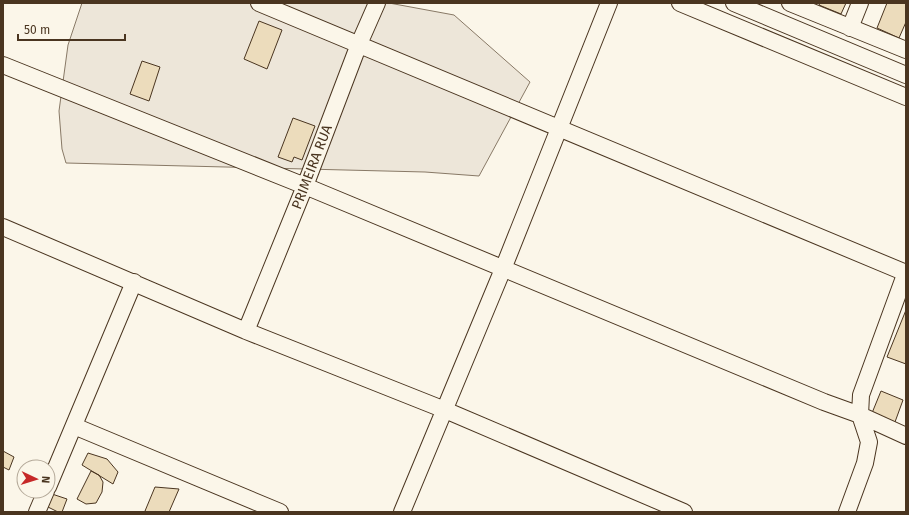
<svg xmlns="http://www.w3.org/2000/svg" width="909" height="515" font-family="'Fira Sans',sans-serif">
  <rect width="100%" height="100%" fill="#fbf6e9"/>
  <path fill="#ede6d9" stroke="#887966" d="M82,3H389L454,15L530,82L479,176L425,172L66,163L62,149L59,111L68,45Z"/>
  <path fill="#ecdcbc" stroke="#4a3520" d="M820,3H846L841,14L819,5Z
    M887,3H906V22L899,38L877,28Z
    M259,21L282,30L267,69L244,59Z
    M142,61L160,67L149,101L130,94Z
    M293,118L315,126L302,160L294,157L292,162L278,157Z
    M906,310V364L887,357Z
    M881,391L903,400L895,422L872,413Z
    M3,451L14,457L9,470L3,467Z
    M88,453L107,459L118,472L113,484L82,465Z
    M91,471L99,475L103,482L102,492L96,503L86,504L77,499Z
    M155,487L179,489L169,512H148L145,511Z
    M52,494L67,499L62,512H58L38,502Z"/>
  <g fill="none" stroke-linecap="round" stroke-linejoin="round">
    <g stroke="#4a3520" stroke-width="18">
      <path id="minor" d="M259,3L906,273
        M680,3L906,97
        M734,3L906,75
        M790,3L906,50
        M850,28L860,3
        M3,65L305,186L824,402L860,415L906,436
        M3,227L246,331L445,410L684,512
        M246,331L305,186L359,44L377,3
        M74,426L280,512
        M48,487L134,282
        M37,512L46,491
        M402,512L503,269L609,3
        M847,512L865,463L869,442L860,415L861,395L906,272"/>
    </g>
    <use href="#minor" stroke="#fbf6e9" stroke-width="16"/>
  </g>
  <g text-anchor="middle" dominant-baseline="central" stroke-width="3" stroke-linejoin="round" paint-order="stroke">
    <g font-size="14" fill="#4a3520" stroke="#fbf6e9">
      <text transform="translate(312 167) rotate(-69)">PRIMEIRA RUA</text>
    </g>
  </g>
  <rect width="909" height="515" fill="none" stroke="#4a3520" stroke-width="8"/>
  <g transform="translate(36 479) rotate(94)"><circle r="19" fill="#fbf6e9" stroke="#b4a999"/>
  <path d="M0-3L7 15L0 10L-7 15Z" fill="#c62828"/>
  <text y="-6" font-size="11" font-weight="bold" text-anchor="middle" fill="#4a3520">N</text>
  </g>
  <path d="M18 34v6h107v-6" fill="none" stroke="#4a3520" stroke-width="2"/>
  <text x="24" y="34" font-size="12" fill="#4a3520" stroke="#fbf6e9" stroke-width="3" paint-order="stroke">50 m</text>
</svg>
